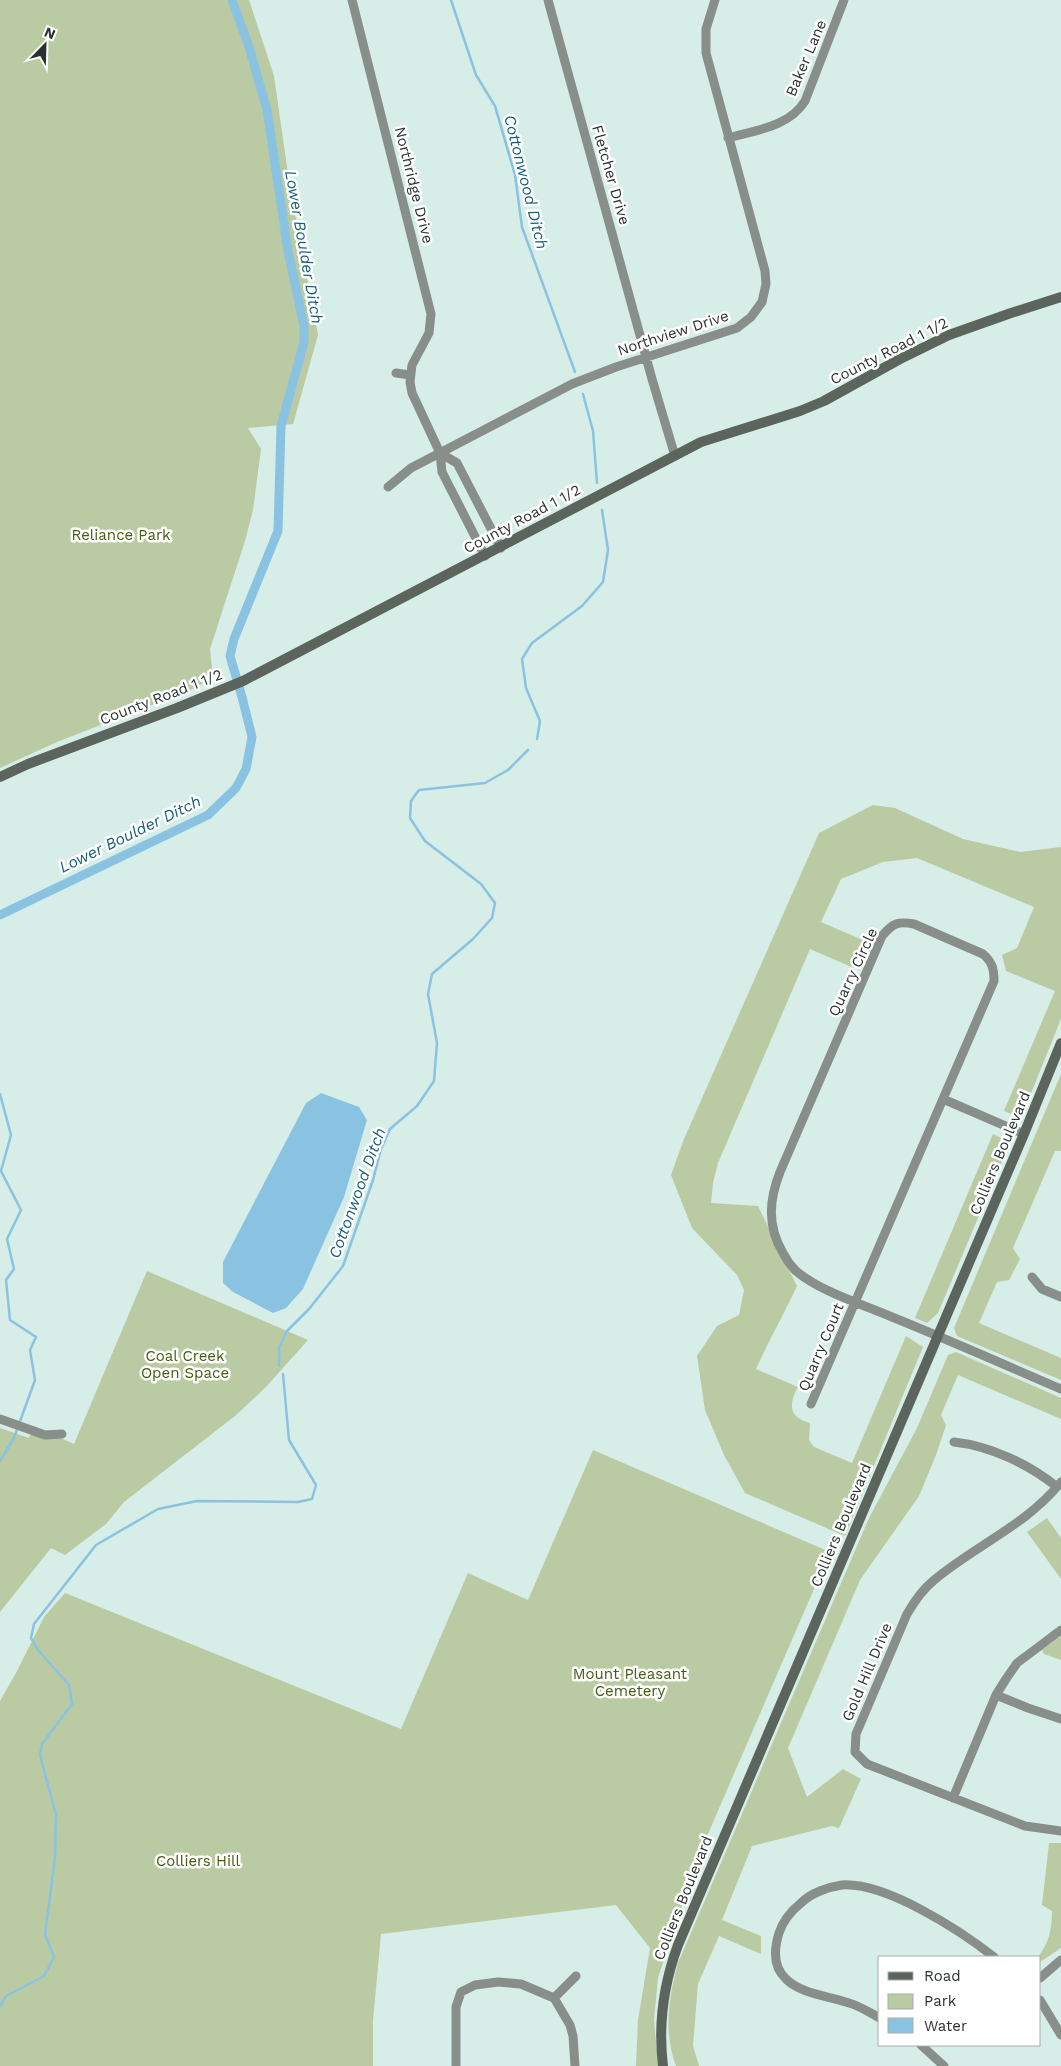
<svg xmlns="http://www.w3.org/2000/svg" width="1061" height="2066" font-family="'Work Sans',sans-serif">
  <rect width="100%" height="100%" fill="#d7ede7"/>
  <path fill="#bacaa3" d="M0,0H249L274,76L290,188L318,335L293,424L248,428L261,449L253,510L245,541L210,649L213,677L195,688L57,742L0,768Z
    M873,805L895,808L963,839L1020,852L1061,847V1019L1021,1118L1004,1111L1055,991L1006,971L1002,955L1017,948L1034,907L917,858L883,862L841,879L821,922L865,941L854,968L810,949L718,1163L713,1183L711,1203L758,1206L797,1286C784,1314 769,1340 756,1369L798,1387C788,1405 789,1417 810,1423L809,1440L814,1447L852,1463L906,1336L923,1347L845,1536L745,1493L724,1455L705,1410L697,1356L717,1326L739,1315L744,1290L737,1275L692,1228L671,1175L684,1139L819,833Z
    M1061,1074V1151H1055L1013,1248L1020,1259L1009,1280L997,1282L979,1323L1061,1358V1380L957,1336L954,1328Z
    M993,1134L1010,1142L938,1313L927,1323L915,1318Z
    M147,1271L308,1340L265,1388L235,1416L124,1502L106,1524L65,1555L51,1548L0,1612V1428L29,1438L34,1426L74,1444Z
    M956,1352L1061,1398V1419L958,1375L941,1415L946,1425L936,1455L919,1496L860,1580L788,1748L807,1797L843,1769L861,1779L839,1828L832,1826L752,1846L722,1920L761,1936V1954L719,1936L698,1984L693,2046L699,2066H676C663,2032 669,1997 678,1963L869,1518L917,1428L948,1355Z
    M593,1450L830,1552L698,1857L671,1938L658,1978L654,2020L658,2066H636L638,2020L650,1948L616,1905L381,1934L373,2021V2066H0V1701L17,1671L44,1617L65,1593L401,1729L468,1573L528,1600Z
    M1047,1518L1061,1538V1579L1027,1532Z
    M1061,1636V1660L1044,1654L1042,1650Z
    M1049,1843H1061V1948L1040,1962V1957H1038C1049,1943 1052,1929 1052,1911L1042,1905Z"/>
  <path fill="#8ac3e1" d="M321,1093L359,1107L367,1120L344,1197L303,1289L286,1308L273,1313L233,1292L223,1283V1262L306,1103Z"/>
  <g fill="none" stroke-linecap="round" stroke-linejoin="round">
    <path stroke="#8ac3e1" stroke-width="2.5" d="M451,0L476,75L495,106L515,175L522,227L575,372
      M583,394L593,431L597,483
      M537,739L540,721L526,688L522,659L532,643L582,606L603,582L608,550L602,510
      M0,1094L11,1135L1,1171L21,1210L7,1239L14,1269L6,1280L10,1320L36,1337L30,1350L35,1380L14,1438L0,1461
      M279,1366V1348L287,1331L309,1309L343,1266L373,1180L381,1149L390,1129L417,1106L434,1081L437,1043L428,994L432,974L473,939L492,918L495,903L481,884L425,841L410,818L411,801L419,790L485,783L508,770L528,750
      M0,2006L6,1996L44,1976L54,1957L45,1934L55,1858L56,1815L40,1755L42,1744L72,1704L69,1685L38,1650L31,1638L34,1624L96,1545L158,1509L197,1501L298,1502L312,1499L316,1485L289,1440L283,1374"/>
    <path stroke="#8ac3e1" stroke-width="9" d="M0,915L208,815L236,788L246,769L252,737L242,697L230,656L234,639L278,531L281,426L304,342V326L288,251L267,110L249,47L232,0"/>
    <path stroke="#888e89" stroke-width="9" d="M352,0L431,314L429,333L412,365L410,382L412,393L440,453L442,472L485,556
      M548,0L652,379L675,456
      M728,138C756,130 789,127 805,101L844,0
      M396,373L410,375
      M440,453L457,463L501,548
      M388,487L411,468L572,384L616,367L737,328L751,317L762,302L766,284L765,271L706,53V29L715,0
      M943,1099L1024,1134
      M1032,1277L1042,1289L1061,1297
      M811,1404L994,981C994,968 992,962 983,954L914,924C898,921 893,923 882,936L780,1172C769,1200 767,1226 783,1253C786,1259 791,1266 796,1271C821,1292 862,1304 892,1317C949,1340 1005,1365 1061,1389
      M0,1419L45,1435L62,1434
      M954,1442C990,1446 1029,1464 1057,1487
      M1061,1482C1027,1525 974,1546 933,1581C922,1590 914,1602 907,1614L856,1734L855,1752L867,1764L1025,1826L1061,1831
      M996,1695L1028,1708L1061,1719
      M953,1798L996,1695L1006,1679L1017,1663L1061,1630
      M1040,1978L1061,1960
      M554,1998L576,1976
      M1040,2000L1061,2035
      M880,2018C870,2013 860,2006 849,2003C829,1996 801,1994 786,1979C773,1967 774,1949 779,1933C783,1921 791,1911 801,1903C811,1893 828,1887 842,1885C886,1882 961,1931 994,1957
      M921,2045L944,2066
      M456,2066V2007L461,1992L475,1985L498,1982L521,1984L554,1998L570,2025L573,2036L575,2066"/>
    <path stroke="#5b655d" stroke-width="10" d="M0,777L28,764L177,708L243,681L701,442L800,411L824,401L900,359L949,335L1011,313L1061,297
      M663,2066C658,2025 664,1983 678,1945L1024,1134L1061,1043"/>
  </g>
  <g text-anchor="middle" dominant-baseline="central" stroke-width="5" stroke-linejoin="round" paint-order="stroke">
    <g font-size="15" fill="#2a3230" stroke="#fff">
      <text transform="translate(806 58) rotate(-67)">Baker Lane</text>
      <text transform="translate(611 175) rotate(74)">Fletcher Drive</text>
      <text transform="translate(414 185) rotate(76)">Northridge Drive</text>
      <text transform="translate(673 333) rotate(-18)">Northview Drive</text>
      <text transform="translate(889 351) rotate(-27)">County Road 1 1/2</text>
      <text transform="translate(522 519) rotate(-28)">County Road 1 1/2</text>
      <text transform="translate(161 697) rotate(-21)">County Road 1 1/2</text>
      <text transform="translate(853 972) rotate(-65)">Quarry Circle</text>
      <text transform="translate(1000 1153) rotate(-67)">Colliers Boulevard</text>
      <text transform="translate(821 1347) rotate(-67)">Quarry Court</text>
      <text transform="translate(841 1525) rotate(-67)">Colliers Boulevard</text>
      <text transform="translate(867 1672) rotate(-67)">Gold Hill Drive</text>
      <text transform="translate(683 1898) rotate(-68)">Colliers Boulevard</text>
    </g>
    <g font-size="15" fill="#455d11" stroke="#fff">
      <text x="121" y="535">Reliance Park</text>
      <text x="185" y="1356">Coal Creek<tspan x="185" dy="17">Open Space</tspan></text>
      <text x="630" y="1674">Mount Pleasant<tspan x="630" dy="17">Cemetery</tspan></text>
      <text x="198" y="1861">Colliers Hill</text>
    </g>
    <g font-size="16" font-style="italic" fill="#175e7c" stroke="#fff">
      <text transform="translate(526 182) rotate(76)">Cottonwood Ditch</text>
      <text transform="translate(304 247) rotate(80)">Lower Boulder Ditch</text>
      <text transform="translate(130 834) rotate(-26)">Lower Boulder Ditch</text>
      <text transform="translate(357 1193) rotate(-70)">Cottonwood Ditch</text>
    </g>
  </g>
  <rect x="878" y="1956" width="162" height="90" fill="#ffffff" stroke="#aaadac"/>
  <rect x="888" y="1972" width="25" height="8" fill="#5b655d" stroke="#aaadac"/>
  <text x="924" y="1981" font-size="15" fill="#2a3230">Road</text>
  <rect x="888" y="1994" width="25" height="15" fill="#bacaa3" stroke="#aaadac"/>
  <text x="924" y="2006" font-size="15" fill="#2a3230">Park</text>
  <rect x="888" y="2018" width="25" height="15" fill="#8ac3e1" stroke="#aaadac"/>
  <text x="924" y="2031" font-size="15" fill="#2a3230">Water</text>
  <g transform="translate(45 45) rotate(23)" stroke="#ffffff" stroke-width="4" paint-order="stroke">
  <path d="M0-4L9 19L0 12L-9 19Z" fill="#2a3230"/>
  <text y="-8" font-size="14" font-weight="bold" text-anchor="middle" fill="#2a3230">N</text>
  </g>
</svg>
